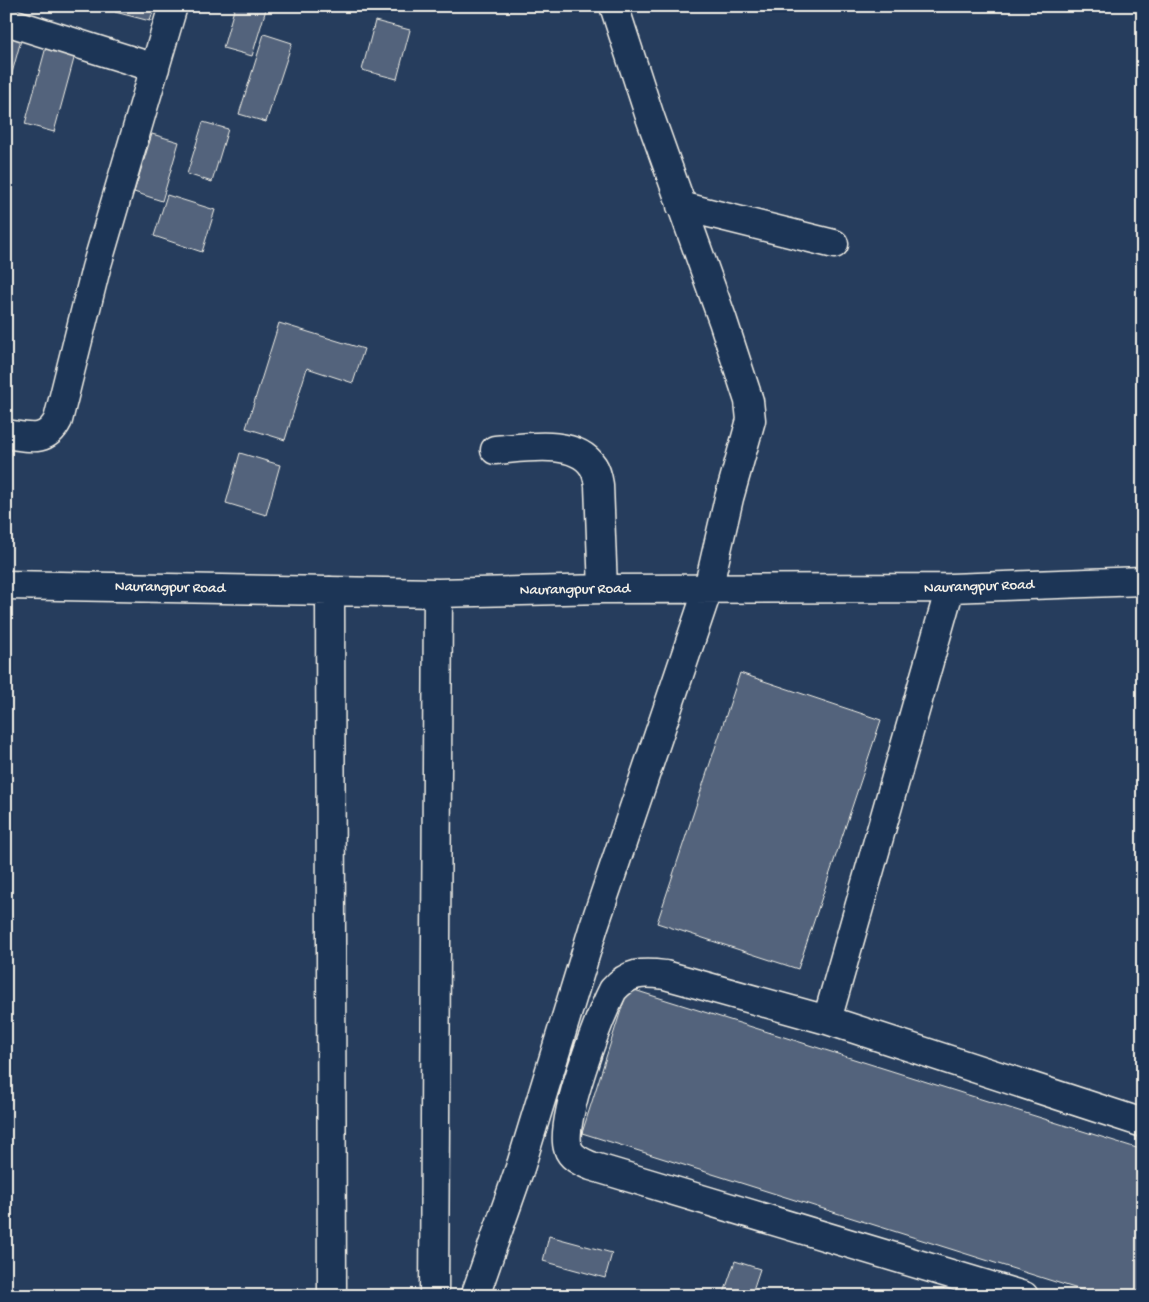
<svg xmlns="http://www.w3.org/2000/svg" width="1149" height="1302" font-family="'Gochi Hand',sans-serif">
  <rect width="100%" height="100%" fill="#263d5d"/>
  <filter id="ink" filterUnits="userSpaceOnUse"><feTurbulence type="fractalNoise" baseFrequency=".02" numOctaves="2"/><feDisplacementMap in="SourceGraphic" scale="10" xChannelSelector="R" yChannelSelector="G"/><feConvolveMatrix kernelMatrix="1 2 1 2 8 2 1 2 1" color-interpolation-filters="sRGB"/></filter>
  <g filter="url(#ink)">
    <path fill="#52647b" stroke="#f4f1e8" d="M117,6H155L150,21L115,12Z
      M235,6H267L252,56L223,48Z
      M375,21L410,30L397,79L362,70Z
      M264,34L292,43L266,122L239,114Z
      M6,36L21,40L6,95Z
      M46,47L75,55L54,132L25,124Z
      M203,122L228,129L212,182L187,174Z
      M152,134L179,142L162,201L134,192Z
      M167,195L215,210L202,252L154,236Z
      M279,323L364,349L353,383L307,368L285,440L246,428Z
      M240,453L280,465L266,515L226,503Z
      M740,673L881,720L798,969L657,923Z
      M628,988L1143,1150V1296H1100L582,1133Z
      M549,1236L612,1253L605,1278L543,1261Z
      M735,1261L760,1269L751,1296H723Z"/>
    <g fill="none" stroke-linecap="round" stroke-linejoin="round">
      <g stroke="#f4f1e8" stroke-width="31">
        <path id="minor" d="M6,21L155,68
          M681,206L834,244
          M6,434C28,437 46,444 58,420L96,268L173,6
          M495,450C524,448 575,438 593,466C597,472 598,479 599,485L603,589
          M6,585L438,593L603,589L950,588L1143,581
          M330,591L332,1296
          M827,1020L950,588
          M434,1296L438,593
          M475,1296L521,1165L594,926L708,589L729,498L751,420L749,401L723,321L650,117L614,6
          M1024,1296L591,1166C582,1162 571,1158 568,1148C559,1121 599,1018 613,990C629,972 642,972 665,975L827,1020L1143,1123"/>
      </g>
      <use href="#minor" stroke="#1d3557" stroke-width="28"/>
    </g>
  </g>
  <g text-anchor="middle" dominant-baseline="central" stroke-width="4" stroke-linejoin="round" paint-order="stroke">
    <g font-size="15" fill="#f4f1e8" stroke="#1d3557">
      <text transform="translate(979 587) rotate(-2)">Naurangpur Road</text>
      <text transform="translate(170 588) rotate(1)">Naurangpur Road</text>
      <text transform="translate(575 590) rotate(-1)">Naurangpur Road</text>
    </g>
  </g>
  <rect width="1149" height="1302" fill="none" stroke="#1d3557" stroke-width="25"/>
  <rect x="12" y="12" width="1124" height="1277" fill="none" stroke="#f4f1e8" stroke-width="2" filter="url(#ink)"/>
</svg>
